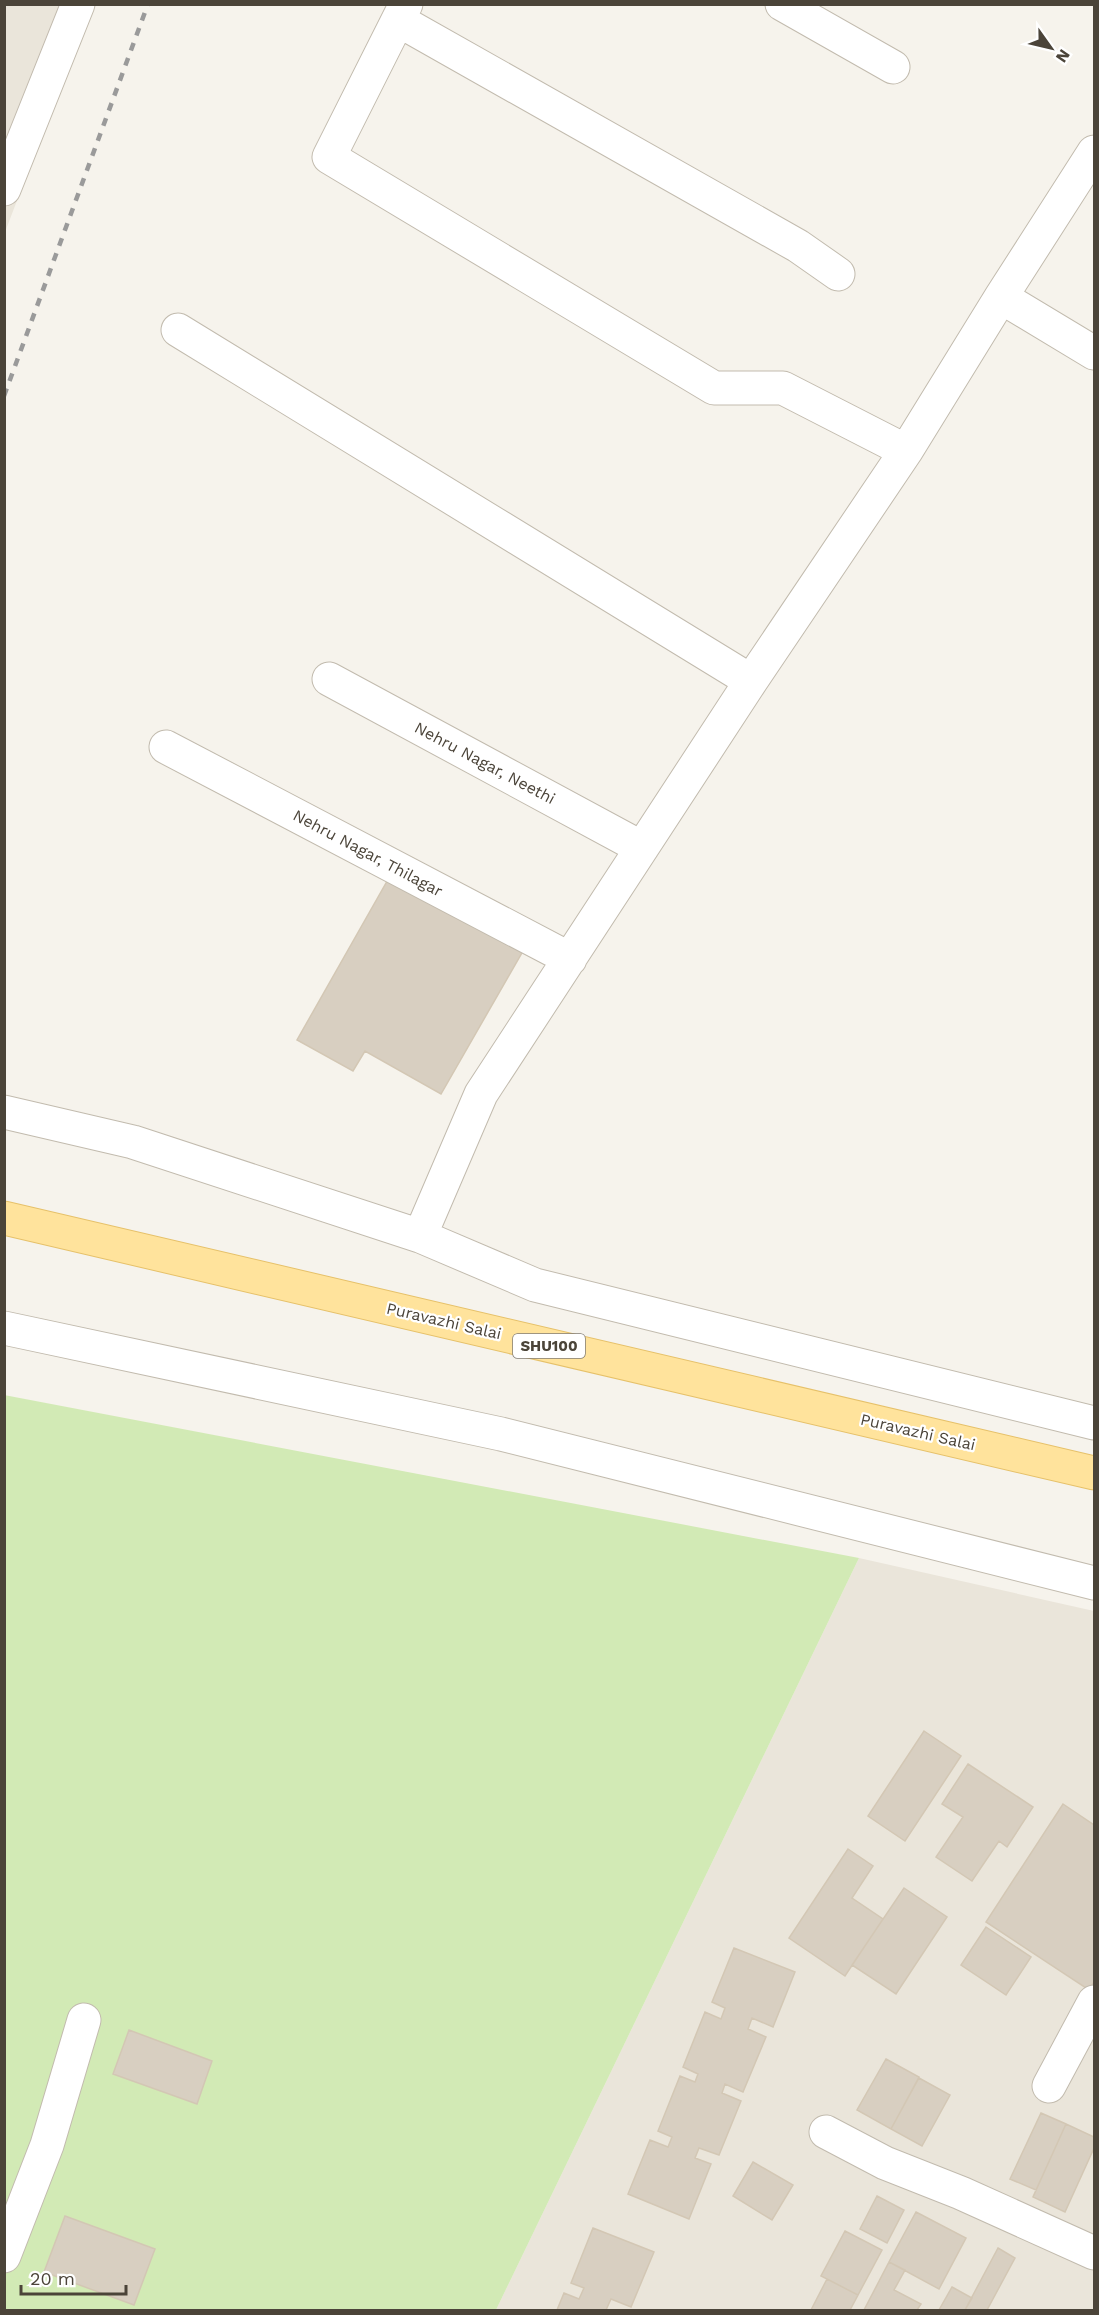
<svg xmlns="http://www.w3.org/2000/svg" width="1099" height="2315" font-family="'Work Sans',sans-serif">
  <rect width="100%" height="100%" fill="#f6f3ec"/>
  <path fill="#eae5da" d="M5,5H92L5,232Z
    M859,1558L1094,1611V2310H496Z"/>
  <path fill="#d2eab5" d="M4,1395L859,1558L496,2310H5Z"/>
  <path fill="#d8cfc1" stroke="#d3c7b4" stroke-width="1.5" d="M390,876L523,951L441,1094L365,1051L353,1071L297,1040Z
    M924,1731L961,1756L905,1841L868,1816Z
    M968,1764L1033,1807L1007,1847L999,1841L972,1881L936,1857L963,1817L942,1804Z
    M1063,1804L1094,1825V1982L1089,1990L986,1922Z
    M848,1849L873,1866L852,1898L883,1919L845,1976L789,1938Z
    M904,1888L947,1917L896,1994L852,1965Z
    M986,1927L1031,1957L1006,1995L961,1965Z
    M734,1948L795,1972L773,2027L752,2018L748,2029L766,2037L743,2092L725,2084L722,2093L741,2101L719,2155L699,2148L695,2158L711,2164L689,2219L628,2194L650,2140L668,2147L672,2137L658,2131L680,2076L695,2082L698,2074L683,2067L705,2012L721,2019L725,2008L712,2002Z
    M129,2030L212,2061L197,2104L113,2074Z
    M886,2059L919,2077L891,2129L857,2110Z
    M919,2078L950,2095L922,2146L891,2129Z
    M1041,2113L1066,2124L1036,2190L1010,2179Z
    M1066,2124L1094,2137V2148L1065,2212L1033,2197Z
    M753,2162L793,2185L772,2220L733,2196Z
    M877,2196L904,2210L887,2243L860,2229Z
    M916,2212L966,2238L939,2289L889,2262Z
    M65,2216L155,2249L134,2305L44,2272Z
    M593,2228L654,2252L631,2307L611,2299L606,2310H608H557L564,2293L579,2299L584,2288L571,2283Z
    M845,2231L882,2250L858,2295L821,2276Z
    M998,2248L1015,2258L987,2310H965Z
    M889,2262L905,2270L894,2290L921,2304L917,2310H864Z
    M827,2279L858,2295L850,2310H811Z
    M952,2287L972,2298L965,2310H939Z"/>
  <g fill="none" stroke-linecap="round" stroke-linejoin="round">
    <g stroke="#c2bbae" stroke-width="35">
      <path id="street" d="M406,4L329,157L714,388H783L906,451
        M782,4L893,67
        M398,20L798,246L838,274
        M1094,152L1001,297L906,451L751,681L481,1094L420,1236L535,1285L1094,1423
        M4,189L78,4
        M1001,297L1094,353
        M178,330L751,681
        M329,679L642,848
        M166,747L570,959
        M4,1112L133,1142L420,1236
        M4,1328L501,1434L1094,1583
        M1049,2086L1094,2002
        M826,2132L885,2163L961,2193L1094,2253
        M4,2256L47,2145L84,2020"/>
    </g>
    <g stroke="#e6c16a" stroke-width="35">
      <path id="primary" d="M4,1218L1094,1473"/>
    </g>
    <use href="#street" stroke="#fff" stroke-width="33"/>
    <use href="#primary" stroke="#ffe39c" stroke-width="33"/>
    <path stroke="#9a9a9a" stroke-width="4.5" stroke-dasharray="8 8" stroke-linecap="butt" d="M4,396L148,4"/>
  </g>
  <g text-anchor="middle" dominant-baseline="central" stroke-width="4.5" stroke-linejoin="round" paint-order="stroke">
    <rect fill="#fff" stroke="#817c74" stroke-width="1.5" x="513" y="1334" width="72" height="24" rx="4.5"/>
    <g font-size="15" font-weight="bold" fill="#4b4439">
      <text x="549" y="1346">SHU100</text>
    </g>
    <g font-size="16" fill="#4b4439" stroke="#fff">
      <text transform="translate(485 763) rotate(28)">Nehru Nagar, Neethi</text>
      <text transform="translate(368 853) rotate(28)">Nehru Nagar, Thilagar</text>
      <text transform="translate(444 1321) rotate(13)">Puravazhi Salai</text>
      <text transform="translate(918 1432) rotate(13)">Puravazhi Salai</text>
    </g>
  </g>
  <rect width="1099" height="2315" fill="none" stroke="#4b4439" stroke-width="12"/>
  <g transform="translate(1051 48) rotate(124)" stroke="#ffffff" stroke-width="4.5" paint-order="stroke">
  <path d="M0-4.5L10 22L0 15L-10 22Z" fill="#4b4439"/>
  <text y="-9" font-size="16" font-weight="bold" text-anchor="middle" fill="#4b4439">N</text>
  </g>
  <path d="M21 2285v9h105v-9" fill="none" stroke="#4b4439" stroke-width="3"/>
  <text x="30" y="2285" font-size="18" fill="#4b4439" stroke="#ffffff" stroke-width="4.5" paint-order="stroke">20 m</text>
</svg>
